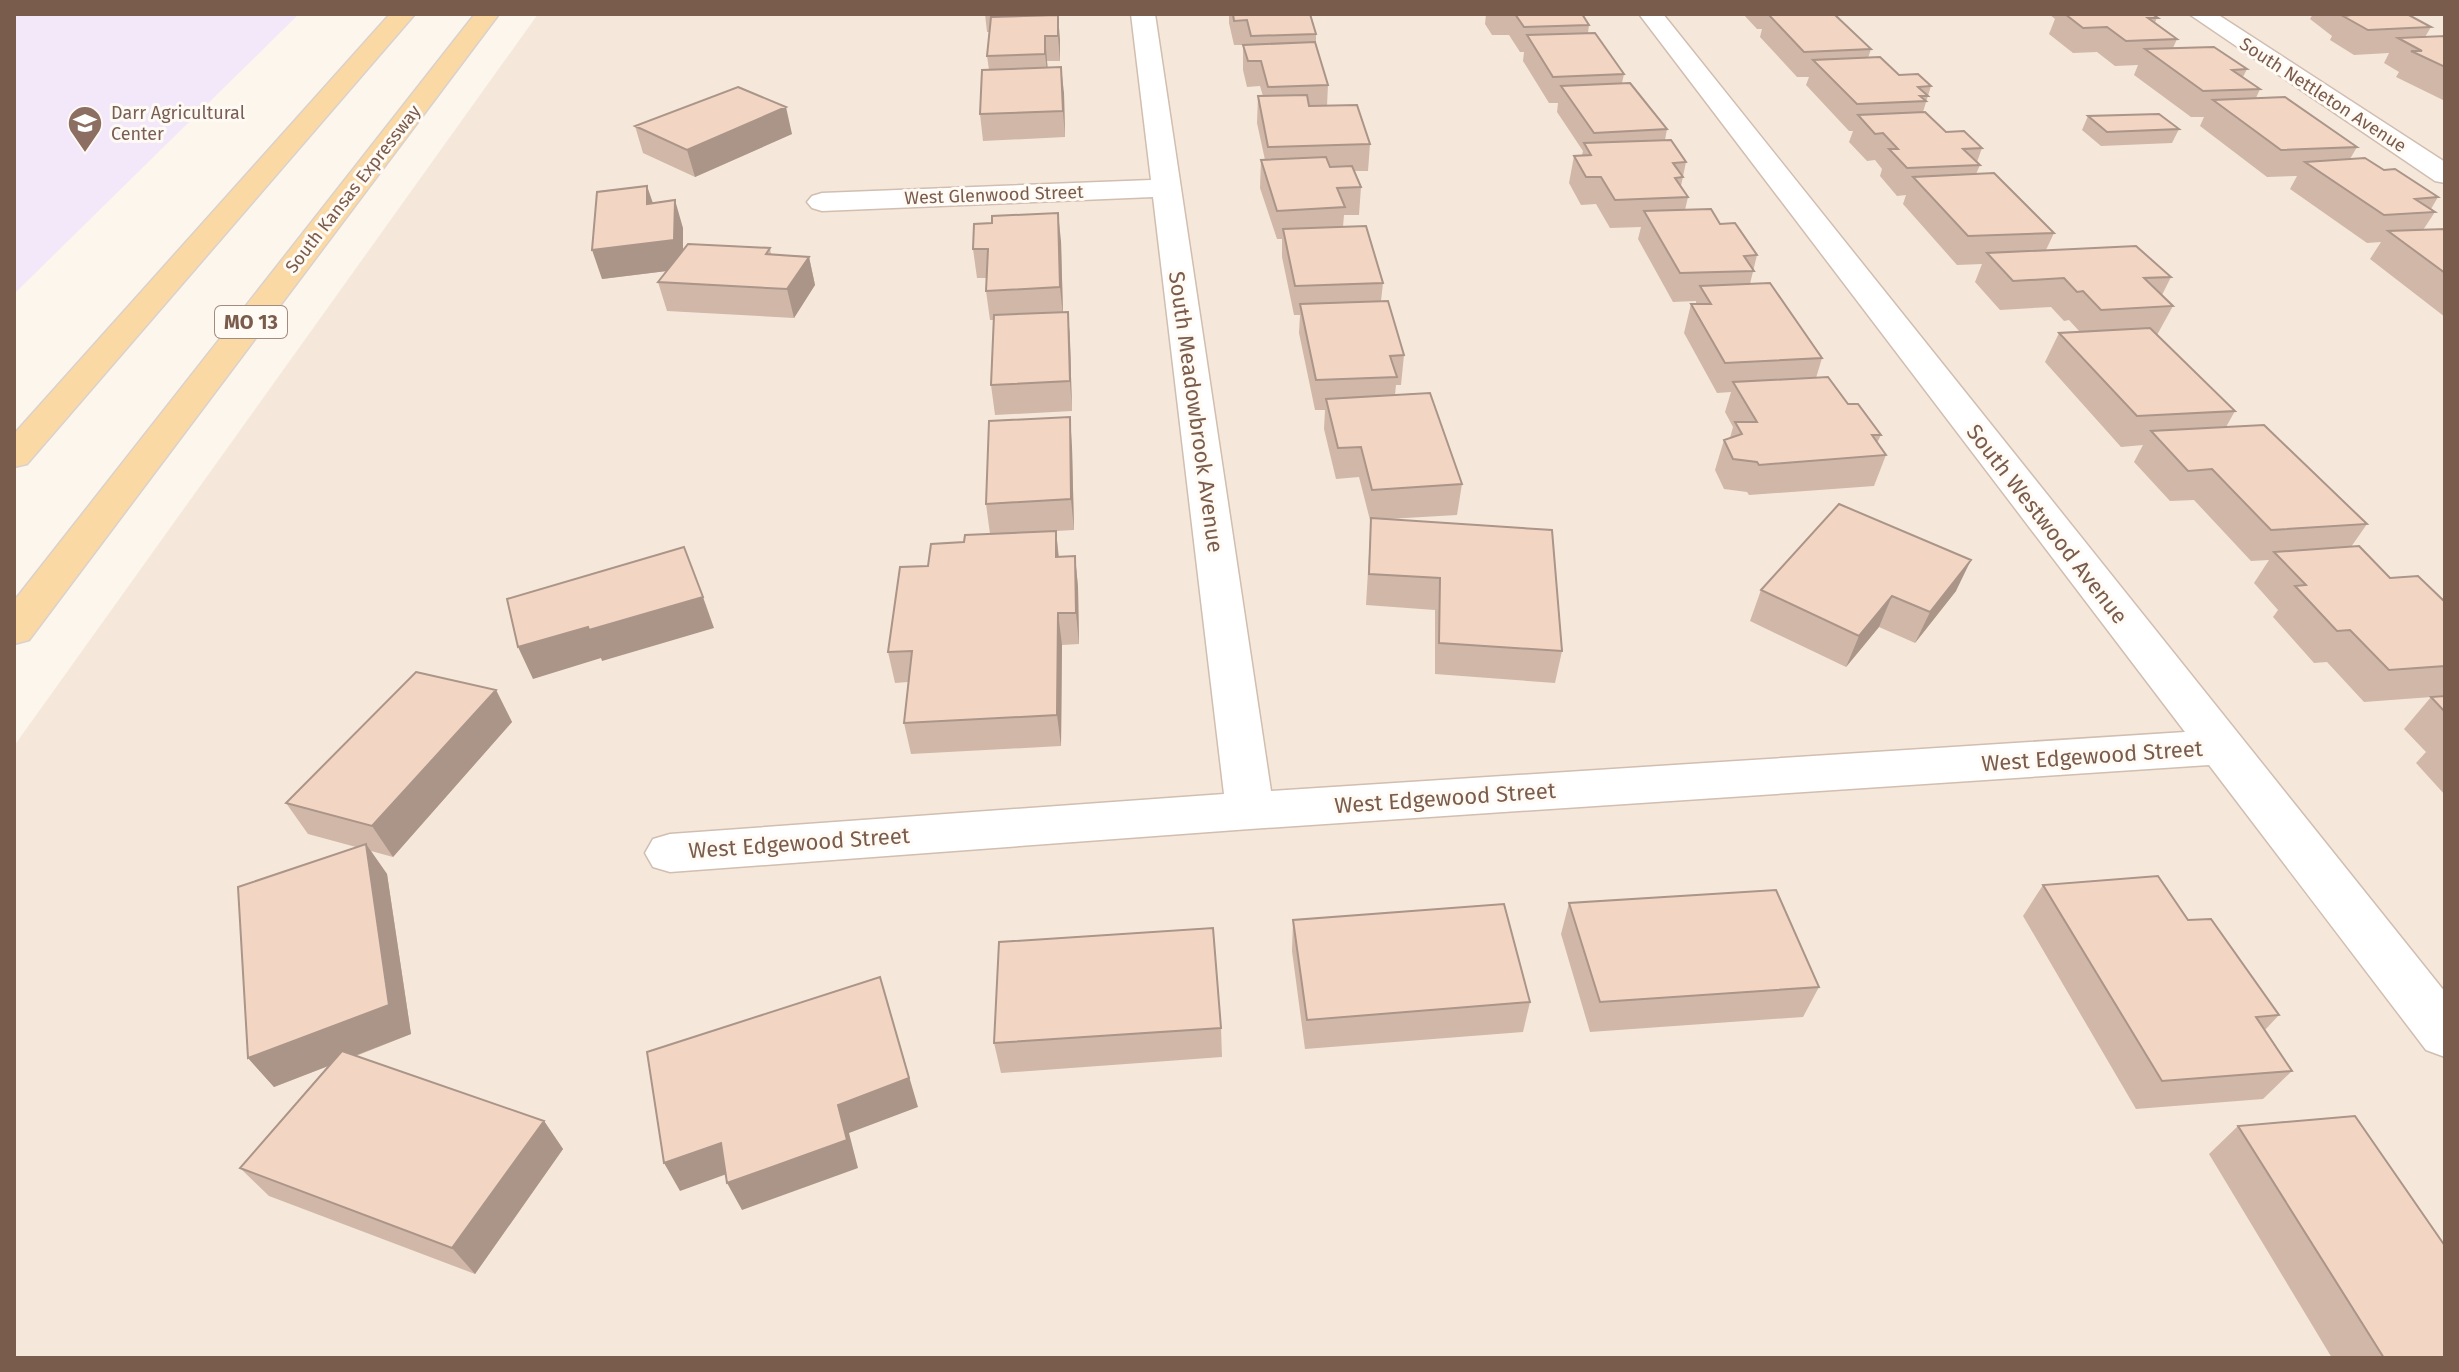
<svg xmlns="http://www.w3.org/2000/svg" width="2459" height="1372" font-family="'Fira Sans',sans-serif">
  <rect width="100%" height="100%" fill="#fdf6ec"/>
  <path fill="#f5e8da" d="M538,14H2445V1358H14V746Z"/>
  <path fill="#f3e8fa" d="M14,14H299L14,294Z"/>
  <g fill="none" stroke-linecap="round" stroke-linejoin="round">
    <g stroke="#d1beb0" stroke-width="3">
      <path id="street" d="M1131,14H1155L1271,791L2185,732L1639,14H1663L2445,992V1057L2426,1050L2209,765L1250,829L670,872L653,867L645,853L653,839L670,834L1224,794L1153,197L822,211L812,208L807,202L812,196L822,193L1151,180Z
        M2189,14H2217L2445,162V183L2435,181Z"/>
    </g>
    <g stroke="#dad1cd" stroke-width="3">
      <path id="primary" d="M390,14H415L27,464L14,467V434Z
        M475,14H499L29,640L14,644V601Z"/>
    </g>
    <use href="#street" fill="#fff" fill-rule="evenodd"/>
    <use href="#primary" fill="#fbd9a5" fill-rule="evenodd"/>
  </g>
  <path fill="#d1b7a8" d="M985,14H1049L1060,40V61H1047L1048,68L1064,93L1065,137L983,141L980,114L989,70L987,56L989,32H987Z
    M1229,14H1310L1316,34V46L1328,85L1327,106L1370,144L1368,171H1354L1361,187L1359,215H1344L1343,227L1383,283L1381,301L1404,355L1401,385H1396L1395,395L1462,484L1457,515L1388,519L1562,651L1555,683L1435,674V610L1366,605L1371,520H1370L1359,477L1336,479L1324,429L1325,410H1315L1299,333L1300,315H1294L1282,257V239H1277L1260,188L1261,160H1265L1257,123L1258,96H1263L1260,86L1247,87L1243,70V45H1234L1229,23Z
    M1486,14H1582L1589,25L1588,33L1624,74L1622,83L1667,129L1665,140L1686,162L1681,186L1688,197L1685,210L1720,224L1757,255L1750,284L1822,358L1816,378L1848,404L1881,435L1877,443L1886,455L1874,486L1749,495L1747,492L1724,489L1715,470L1724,440L1730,438L1733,427L1725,412L1731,392L1717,393L1684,333L1691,304H1696V301L1673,302L1638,239L1641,227L1610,228L1596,204L1581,205L1569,183L1574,156L1582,155L1583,151L1557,112L1558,103H1549L1523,61L1524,52H1520L1509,35H1492L1485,24Z
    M1743,14H1834L1871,49L1868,58L1899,75L1931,86L1923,112L1946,132L1982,148L1977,162L1980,165L1976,174L2054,233L2046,250L2171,277L2162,295L2173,306L2157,335L2235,411L2226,427L2367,524L2351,547L2390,578L2445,602V696L2364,702L2327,662L2314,663L2273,617L2278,610L2254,583L2269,560L2251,561L2194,500L2170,501L2134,462L2143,445L2121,447L2045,362L2059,333L2080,332L2069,320L2064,321L2051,307L2000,310L1975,282L1982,264L1957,265L1903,204L1906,195L1897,196L1880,176L1882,169L1875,160L1867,161L1849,142L1853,131H1849L1806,85L1809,77H1797L1760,37L1762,29H1757Z
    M2049,14H2158L2155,23L2177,39L2173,48L2247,69L2243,77L2260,89L2256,98L2357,147L2350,159L2384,170L2438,197L2431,209L2435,212L2423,230L2445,229V317L2370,259L2381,242L2367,243L2290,189L2297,176L2267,177L2200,126L2204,117H2191L2134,75L2138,65L2115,66L2097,52L2073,53L2049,34L2055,19Z
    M2313,14H2407L2431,27L2425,37L2445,36V101L2396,77L2399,72L2384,63L2389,53L2354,55L2330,40L2332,36L2310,19Z
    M2088,116L2179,129L2172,143L2101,146L2082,130Z
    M635,126L792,134L695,177L643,153Z
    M647,186L653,203L683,228V250L770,248L771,254L809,257L815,285L794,318L667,311L658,282L667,271L602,279Z
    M1061,241L1063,312H1068L1070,341L1072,411L995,415L991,385L994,320H990L986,291V278H977L973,249Z
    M1072,447L1074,530L1056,531L1059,557L1075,556L1078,587L1079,644L1062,645L1061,746L911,754L904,723L908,682L895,683L888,652L928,566L964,542L990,534L986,504Z
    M1761,590L1956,591L1915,643L1879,627L1846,667L1750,621Z
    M496,690L512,722L393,857L371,851L387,874L411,1034L356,1056L544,1121L563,1149L475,1274L269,1196L240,1168L328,1066L274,1087L248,1058L356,847L308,834L286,803Z
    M2445,696V795L2416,763L2426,752L2404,729L2431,697Z
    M2043,885L2188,920L2279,1015L2265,1030L2292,1071L2263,1099L2136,1109L2023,916Z
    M1569,903L1819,987L1803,1017L1590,1032L1561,934Z
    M1293,920L1530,1002L1523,1032L1305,1049L1292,951Z
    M1221,1028L1222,1057L1001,1073L994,1043Z
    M2238,1126L2445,1358H2332L2209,1154Z"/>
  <path fill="#aa9588" d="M1058,15L1060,40V61L1058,36Z
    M1045,36L1047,61L1048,80L1045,54Z
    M1061,67L1064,93L1065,137L1063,111Z
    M786,107L792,134L695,177L687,150Z
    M647,186L656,213L647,204Z
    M675,200L683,228V269L602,279L592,250Z
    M1058,213L1061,241L1063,316L1060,287Z
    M809,257L815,285L794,318L787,289Z
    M1068,312L1070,341L1072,411L1070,381Z
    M1070,417L1072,447L1074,530L1071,499Z
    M1056,531L1059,562L1056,557Z
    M1075,556L1078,587L1079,644L1076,613Z
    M1971,560L1956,591L1915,643L1930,612Z
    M1892,596L1879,627L1846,667L1859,636Z
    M703,597L714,628L602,661L601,658L533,679L518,647L588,627Z
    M1058,613L1062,645L1061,746L1057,715Z
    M496,690L512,722L393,857L372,826Z
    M366,844L387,874L411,1034L274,1087L248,1058Z
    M880,977L918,1107L849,1133L858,1168L742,1210L727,1183L838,1105Z
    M544,1121L563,1149L475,1274L452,1248Z
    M721,1143L735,1171L680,1191L664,1163Z"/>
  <path fill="#f3d5c3" stroke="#aa9588" stroke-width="2" d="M1233,14H1310L1316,34L1251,36L1247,20L1234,21Z
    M1515,14H1582L1589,25L1524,27Z
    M1768,14H1834L1871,49L1804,52Z
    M2065,14H2152L2158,18H2148L2177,39L2126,41L2107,27L2083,28Z
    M2350,14H2407L2431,27L2368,30L2343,16L2352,15Z
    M1058,15V36H1045V54L987,56L991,17Z
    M1595,33L1624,74L1553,77L1527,35Z
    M2445,36V67L2411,51H2422L2398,38Z
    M1315,42L1328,85L1268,87L1261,61H1248L1243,45Z
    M2214,47L2247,69L2232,70L2260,89L2203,91L2145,49Z
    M1880,57L1899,75L1918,74L1931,86L1918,87L1928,96H1920L1926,101L1857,104L1813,60Z
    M1061,67L1063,111L980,114L982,70Z
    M1630,83L1667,129L1594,133L1561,86Z
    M738,87L786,107L687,150L635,126Z
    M1307,95L1309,106L1357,105L1370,144L1268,147L1258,96Z
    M2285,97L2357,147L2281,150L2213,100Z
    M1925,112L1946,132L1964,131L1982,148L1963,149L1980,165L1907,168L1889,149H1898L1883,133L1875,134L1858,115Z
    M2159,114L2179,129L2107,132L2088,116Z
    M1671,140L1686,162L1673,163L1683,177L1675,178L1688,197L1615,200L1601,177H1586L1574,156L1591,155L1584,143Z
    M1326,157L1330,167L1352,166L1361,187L1337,188L1345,207L1277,211L1261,160Z
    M2365,158L2384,170L2395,169L2438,197L2415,199L2435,212L2384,215L2305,162Z
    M1994,173L2054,233L1968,236L1913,177Z
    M647,186V204L675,200L674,240L592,250L597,192Z
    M1711,209L1720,224L1735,223L1757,255L1744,256L1754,271L1680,273L1644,211Z
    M1058,213L1060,287L986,291L988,249H973L974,224L992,223V216Z
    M1366,226L1383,283L1295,286L1283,229Z
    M2445,229V273L2388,231Z
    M688,244L770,248L766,254L809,257L787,289L658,282Z
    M2136,246L2171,277L2144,278L2173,306L2101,310L2083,291L2077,292L2064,278L2013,281L1987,253Z
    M1770,283L1822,358L1725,363L1691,304H1711L1700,286Z
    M1388,301L1404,355L1390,356L1397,377L1316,380L1300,304Z
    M1068,312L1070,381L991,385L994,315Z
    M2150,328L2235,411L2137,416L2059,333Z
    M1828,377L1848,404H1858L1881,435H1872L1886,455L1759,465L1757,462L1733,459L1724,440L1742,434L1735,422H1757L1733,382Z
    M1430,393L1462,484L1372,490L1361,447L1338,448L1326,399Z
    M1070,417L1071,499L986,504L989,421Z
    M2264,425L2367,524L2271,530L2212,469L2188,471L2151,431Z
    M1839,504L1971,560L1930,612L1892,596L1859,636L1761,590Z
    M1371,518L1552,530L1562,651L1439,643L1440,578L1369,574Z
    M1056,531V557L1075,556L1076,613H1058L1057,715L904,723L912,651L888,652L900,567L928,566L931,544L964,542L965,535Z
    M2359,546L2390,578L2418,576L2445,602V666L2389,670L2350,630L2337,631L2295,586L2306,585L2274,552Z
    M684,547L703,597L589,630L588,627L518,647L507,599Z
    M416,672L496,690L372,826L286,803Z
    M2445,696V712L2431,697Z
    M366,844L389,1005L248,1058L238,887Z
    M2158,876L2188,920L2211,919L2279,1015L2256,1017L2292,1071L2162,1081L2043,885Z
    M1776,890L1819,987L1600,1002L1569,903Z
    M1504,904L1530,1002L1307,1020L1293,920Z
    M1213,928L1221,1028L994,1043L999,942Z
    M880,977L909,1078L838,1105L847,1140L727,1183L721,1143L664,1163L647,1052Z
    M342,1051L544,1121L452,1248L240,1168Z
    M2355,1116L2445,1246V1358H2384L2238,1126Z"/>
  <defs>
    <g id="university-pin" transform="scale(1.8)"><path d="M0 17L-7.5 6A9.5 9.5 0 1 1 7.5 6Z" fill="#8d6e63" stroke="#fffaf3"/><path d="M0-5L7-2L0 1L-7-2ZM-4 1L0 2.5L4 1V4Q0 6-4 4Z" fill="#fff"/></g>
  </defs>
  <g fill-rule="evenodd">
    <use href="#university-pin" x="85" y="123"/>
  </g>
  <g text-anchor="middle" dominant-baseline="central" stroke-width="6" stroke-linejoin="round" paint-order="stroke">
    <g font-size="18" fill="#7a5c4d" stroke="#fffaf3">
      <text transform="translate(2323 95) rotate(33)">South Nettleton Avenue</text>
      <text transform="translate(353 189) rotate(-52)">South Kansas Expressway</text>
      <text transform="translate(994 195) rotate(-2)">West Glenwood Street</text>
    </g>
    <g font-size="18" fill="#785e54" stroke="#fffaf3" text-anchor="start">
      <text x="111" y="113">Darr Agricultural<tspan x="111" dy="21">Center</tspan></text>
    </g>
    <rect fill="#fffaf3" stroke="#a28b7f" stroke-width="2" x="215" y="306" width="72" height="32" rx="6"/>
    <g font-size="20" font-weight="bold" fill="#7a5c4d">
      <text x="251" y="322">MO 13</text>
    </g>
    <g font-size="22" fill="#7a5c4d" stroke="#fffaf3">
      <text transform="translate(1196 412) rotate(82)">South Meadowbrook Avenue</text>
      <text transform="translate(2047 524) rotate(52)">South Westwood Avenue</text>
      <text transform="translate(2092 756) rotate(-4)">West Edgewood Street</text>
      <text transform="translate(1445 798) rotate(-4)">West Edgewood Street</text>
      <text transform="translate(799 843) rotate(-4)">West Edgewood Street</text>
    </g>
  </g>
  <rect width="2459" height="1372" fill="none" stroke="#7a5c4d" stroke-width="32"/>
</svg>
